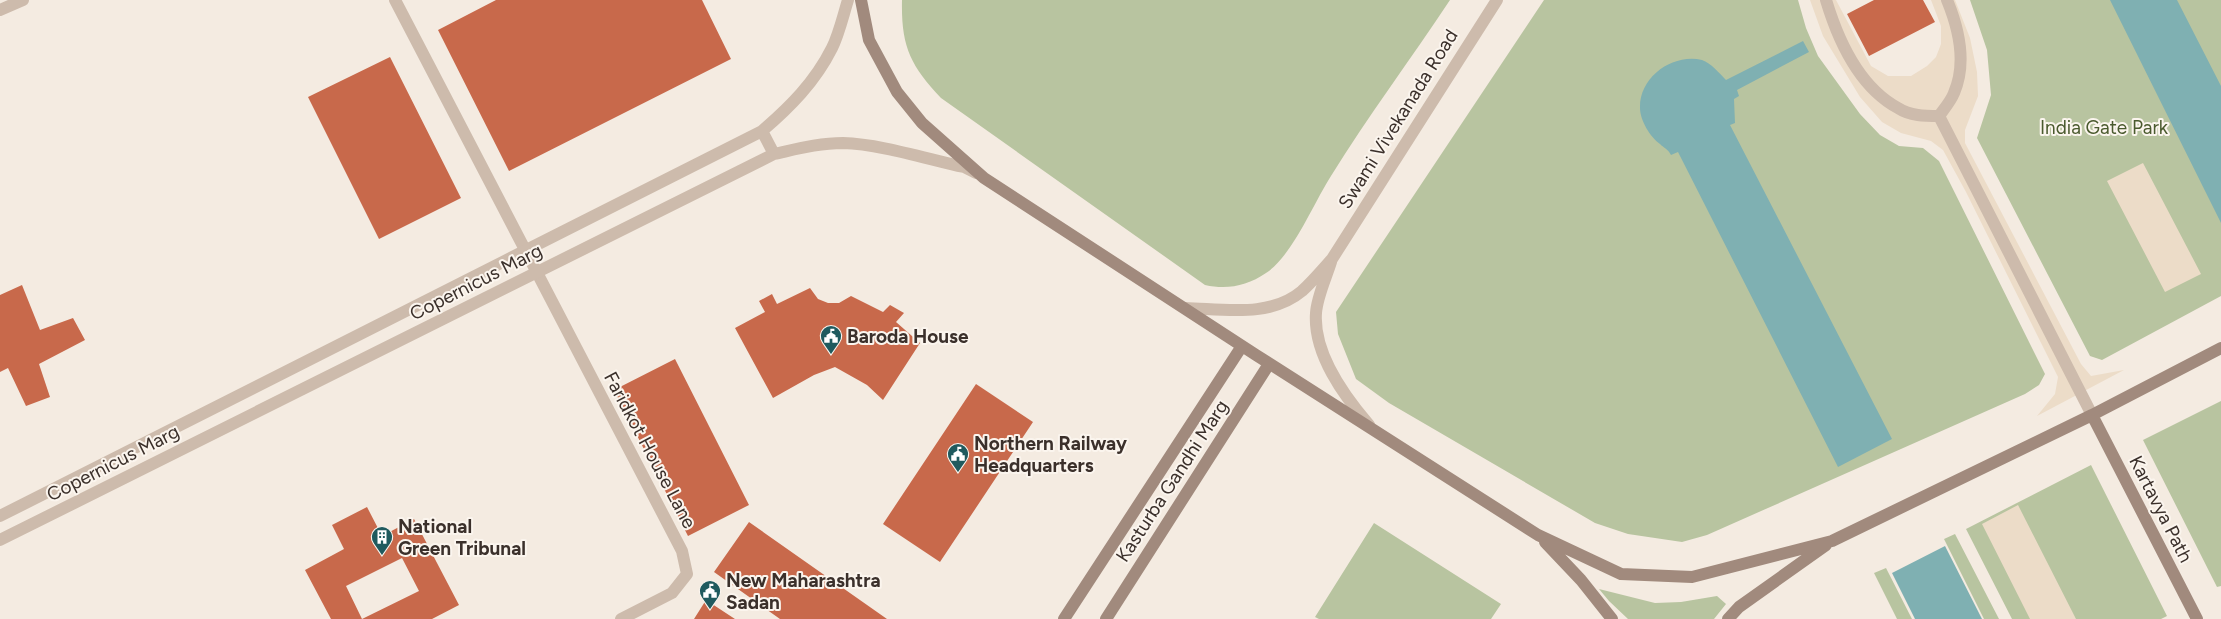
<svg xmlns="http://www.w3.org/2000/svg" width="2221" height="619" font-family="Figtree,sans-serif">
  <rect width="100%" height="100%" fill="#f4ebe1"/>
  <path fill="#b8c4a0" d="M902,0H1450C1411,59 1368,116 1331,176C1313,204 1293,255 1266,273C1247,286 1227,290 1205,285L941,98C910,65 901,46 902,0Z
    M1544,0H1798L1806,28L1818,56L1860,114L1880,135L1899,146L1923,148L1939,161L2045,374L2039,385L2025,394L1707,535L1682,542L1628,534L1595,523L1389,403L1356,379L1338,334L1336,312Z
    M1970,0H2221V296L2102,360L2090,356L1977,138L1991,95L1987,50Z
    M2221,401V586L2217,587L2143,440Z
    M2091,465L2167,616L2161,619H2012L1966,529Z
    M1374,523L1501,604L1491,619H1319L1315,617Z
    M1955,534L1999,619H1984L1944,539Z
    M1886,568L1912,619H1897L1874,573Z
    M1599,589L1655,603L1681,602L1717,596L1726,604L1714,619H1628L1609,601Z"/>
  <path fill="#ecdcc8" d="M1810,0H1836L1871,66L1888,76H1911L1927,66L1936,57L1941,44V26L1931,0H1955L1970,38L1977,72L1978,96L1965,130V143L2081,364L2091,376L2124,370L2037,416L2055,394L2058,377L1966,192L1943,150L1931,141L1901,133L1882,122L1860,97L1823,36Z
    M2143,163L2201,274L2165,292L2107,181Z
    M2018,505L2076,619H2030L1982,524Z"/>
  <path fill="#7fb0b2" d="M2110,0H2177L2221,86V223Z
    M1803,41L1809,52L1737,90L1739,96L1734,99L1735,123L1730,125L1892,439L1838,467L1678,152L1671,155C1668,149 1664,148 1660,144C1650,137 1640,120 1640,108C1639,77 1673,53 1702,60C1711,63 1719,73 1726,80Z
    M1945,546L1982,619H1915L1892,573Z"/>
  <path fill="#c8694b" d="M496,0H702L731,59L509,171L438,30Z
    M1874,0H1923L1935,22L1869,56L1847,14Z
    M390,57L461,198L379,239L308,97Z
    M22,285L40,330L73,318L85,340L39,364L50,397L26,406L8,368L0,372V295Z
    M810,288L818,299L828,303H839L851,296L883,312L890,305L904,313L896,322L920,343L883,400L867,385L835,367L814,375L773,398L735,328L765,312L759,301L772,294L777,304Z
    M675,359L749,505L688,536L614,390Z
    M976,384L1033,422L940,562L883,524Z
    M367,507L382,536L414,519L459,605L432,619H362L419,591L402,558L346,586L362,619H331L305,570L344,549L332,525Z
    M749,522L887,619H780L714,572Z
    M706,600L735,619H694Z"/>
  <g fill="none" stroke-linecap="round" stroke-linejoin="round">
    <path stroke="#cdbbac" stroke-width="12" d="M1826,0C1838,40 1859,87 1898,108C1910,116 1925,116 1939,116C1944,109 1951,101 1954,93C1967,63 1959,29 1947,0
      M1939,116L2092,415
      M1331,262C1326,278 1317,297 1316,313C1313,354 1344,396 1369,425
      M1185,308C1224,309 1270,318 1302,291C1313,281 1322,270 1332,259L1497,0"/>
    <path stroke="#cdbbac" stroke-width="12" d="M395,0L682,551L687,574L672,593L621,619
      M0,10L23,0"/>
    <path stroke="#cdbbac" stroke-width="12" d="M762,131L774,154
      M0,516L762,131C790,107 815,82 832,48C839,34 843,16 848,0
      M0,540L774,154C797,149 819,143 843,143C880,144 927,159 964,167L976,173"/>
    <path stroke="#a18a7d" stroke-width="12" d="M861,0L869,40L897,92L922,123L984,178L1256,355L1538,535L1621,574L1692,577L1832,541L2092,415L2221,348
      M2092,415L2197,619
      M1545,542L1581,580L1612,619
      M1064,619L1242,346
      M1106,619L1269,364
      M1728,619L1739,607L1826,545"/>
  </g>
  <defs>
    <g id="civic-pin" transform="scale(1.125)"><path d="M0 17L-7.5 6A9.5 9.5 0 1 1 7.5 6Z" fill="#1f5a5e" stroke="#fbf5ee"/><path d="M-.6-6.5H3V-4.5H.6V-3L4-1V1h2V6H-6V1h2V-1L-.6-3ZM-1.2 2.5V6h2.4V2.5Z" fill="#fff"/></g>
    <g id="building-pin" transform="scale(1.125)"><path d="M0 17L-7.5 6A9.5 9.5 0 1 1 7.5 6Z" fill="#1f5a5e" stroke="#fbf5ee"/><path d="M-4-6H4V6H1V3H-1V6H-4ZM-2.5-4.3h1.7v1.8h-1.7ZM.8-4.3h1.7v1.8H.8ZM-2.5-1h1.7V.8h-1.7ZM.8-1h1.7V.8H.8Z" fill="#fff"/></g>
  </defs>
  <g fill-rule="evenodd">
    <use href="#civic-pin" x="831" y="336"/>
    <use href="#civic-pin" x="958" y="454"/>
    <use href="#building-pin" x="382" y="537"/>
    <use href="#civic-pin" x="710" y="591"/>
  </g>
  <g text-anchor="middle" dominant-baseline="central" stroke-width="4" stroke-linejoin="round" paint-order="stroke">
    <g font-size="19" fill="#3b302b" stroke="#fbf5ee">
      <text transform="translate(1398 119) rotate(-58)">Swami Vivekanada Road</text>
      <text transform="translate(476 282) rotate(-27)">Copernicus Marg</text>
      <text transform="translate(650 450) rotate(62)">Faridkot House Lane</text>
      <text transform="translate(113 463) rotate(-27)">Copernicus Marg</text>
      <text transform="translate(1172 481) rotate(-57)">Kasturba Gandhi Marg</text>
      <text transform="translate(2161 509) rotate(63)">Kartavya Path</text>
    </g>
    <g font-size="19" fill="#4a5a2e" stroke="#fbf5ee">
      <text x="2104" y="127">India Gate Park</text>
    </g>
    <g font-size="19" font-weight="bold" fill="#3b302b" stroke="#fbf5ee" text-anchor="start">
      <text x="847" y="336">Baroda House</text>
      <text x="974" y="443">Northern Railway<tspan x="974" dy="22">Headquarters</tspan></text>
      <text x="398" y="526">National<tspan x="398" dy="22">Green Tribunal</tspan></text>
      <text x="726" y="580">New Maharashtra<tspan x="726" dy="22">Sadan</tspan></text>
    </g>
  </g>
</svg>
